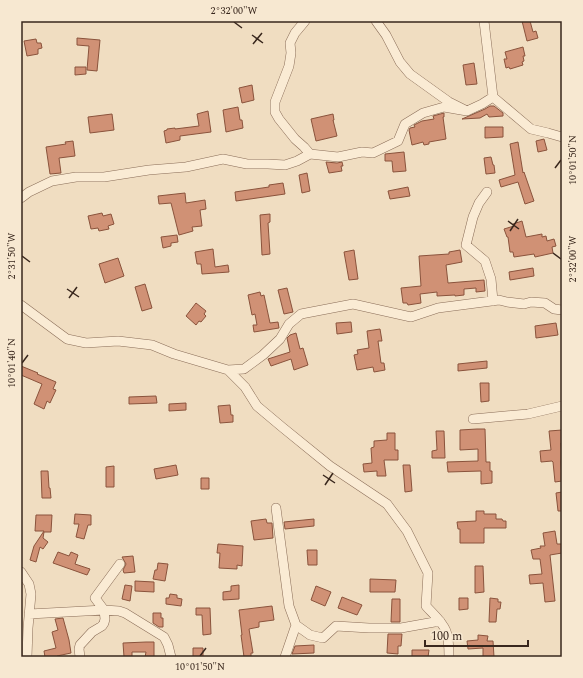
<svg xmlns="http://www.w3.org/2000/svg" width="583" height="678" font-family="Spectral,serif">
  <rect width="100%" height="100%" fill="#f0ddc1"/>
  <path fill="#d09175" stroke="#8a533c" d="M522,21H530L533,32L536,31L538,38L527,41Z
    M77,38L100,40L97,71L87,70L89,46L77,45Z
    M36,39L37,43H41L42,48L38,49V54L27,56L24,41Z
    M523,47L525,56H523L524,61L522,62L523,65L510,69L509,67L506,68L504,59H507L505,52Z
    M474,63L477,84L466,85L463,65Z
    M75,67H86V74L75,75Z
    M252,85L254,100L242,103L239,88Z
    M490,106H494L503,113V116L489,117L487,114L480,118L462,119L485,109Z
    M238,107L240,120H242L243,128L226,132L223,110Z
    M208,111L211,132L180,136V140L166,143L164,131L167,130V129L175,128V129L199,126L197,114Z
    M444,113V117H443L446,139L429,142V144L424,145L423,142L412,145L409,130L410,128L415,127L414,125L422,121L434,119L433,116Z
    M112,114L114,130L90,133L88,117Z
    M333,114L334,120H333L337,136L316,141L311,119Z
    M485,127H503V137L485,138Z
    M544,139L547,150L538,152L536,141Z
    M73,141L75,156L59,158L61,173L50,174L46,147L66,144L65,142Z
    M518,142L523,173L524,172L534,201L525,204L518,182L501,187L499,180L515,175L510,144Z
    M404,152L406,171L393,172L392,161H385V154Z
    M491,157L493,165H494L495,173L486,174L484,158Z
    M326,162L337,163L342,162L343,166H341L342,171L329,173Z
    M307,173L310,191L302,193L299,175Z
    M283,183L285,194L236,201L235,192L269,187V185Z
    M408,187L410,196L390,199L388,191Z
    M185,193L186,203L205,200L206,209L200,210L202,226L192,227L193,231L179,235L171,203L159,204L158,196Z
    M102,213L103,216L111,214L114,224L108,226L109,229L99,231L98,228L91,229L88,216Z
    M270,214V222L268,223L270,254L262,255L260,215Z
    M522,221L526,237L542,234V237L546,236L547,241L554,239L556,246L552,247L553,253L535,257L534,254L514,257L513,252H510L508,237H507L504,229L514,226L513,224Z
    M177,235L178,242L171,243V246L163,248L161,237Z
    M213,249L215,267L228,265L229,272L202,274L201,264H197L195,252Z
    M354,250L358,279L349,280L344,252Z
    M460,250L462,262L446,265L448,283L484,280L485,291L476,292V288L464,289V295L455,296V295L437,296V292L420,294L421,303L408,305L407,303H403L401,288L421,286L419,256L449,254V252Z
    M118,258L124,276L105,283L99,264Z
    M533,268L534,276L510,280L509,272Z
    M145,284L152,308L142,311L135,287Z
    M287,288L293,312L284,314L278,290Z
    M260,292L261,296L264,295L270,323L278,322L279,328L254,332L253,325H257L255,314L252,315L248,295Z
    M196,303L206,311L204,314L206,316L201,322L199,321L196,325L186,316Z
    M351,322L352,332L337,334L336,323Z
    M556,323L558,335L536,338L535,326Z
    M380,329L382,341H378L381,363H384L385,370L374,372L373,367L357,370L354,355L358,354L357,350L369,348L367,331Z
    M296,333L300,349L303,348L308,365L294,370L291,359L271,366L268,359L290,352L287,338L290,335Z
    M487,361V368L458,371V364Z
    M21,366L38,373L37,374L56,382L53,389L56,390L50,403L47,401L44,409L34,404L42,384L21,375Z
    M480,383H489V401L481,402Z
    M156,396L157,403L129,404V397Z
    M186,403V410L169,411V404Z
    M230,405L231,415H233V422L220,423L218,406Z
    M477,429H485L486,462H490V471H492V483L481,484V471L448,472L447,462L478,461V449L460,450V430Z
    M562,430V442L561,443L562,457L561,461L562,481L555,482L553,462L552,461L541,462L540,451L551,450L549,431Z
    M436,431H444L445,458H432V451L437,450Z
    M387,433H395V450H398V460H384L386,476H377V471L364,472L363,464L372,463L371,448L374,447V441L387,440Z
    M176,465L178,475L156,479L154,469Z
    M403,465H410L412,491L405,492Z
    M114,466V487H106V467Z
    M41,471H48L49,488H50L51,498H42Z
    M201,478H209V489H201Z
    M562,492V511H558L556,493Z
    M476,511H484V514H496V519H502L503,521H506V528H484V543H460V529H458L457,522L476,521Z
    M75,514L91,515V525H88L84,539L76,537L79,524H74Z
    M36,515H52L51,532H44L43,538L48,542L43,549L40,547L36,562L30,560L34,546L44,531H35Z
    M266,519L267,523H272L273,538L254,540L251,521Z
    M314,519V526L285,529L284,522Z
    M555,531L557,544H562V553L550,555L555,601L545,602L543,583L530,584L529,575L542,574L540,559H533L531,550L541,548L540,546H545L543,533Z
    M218,544L243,546L242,566L237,565V569L219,568L220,553H217Z
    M307,550H317V565H308Z
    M58,552L69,556L71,552L78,555L75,564L90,569L87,575L53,563Z
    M133,556L135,572L124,573L123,570L126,564L122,557Z
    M158,563L168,564L165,581L153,579L155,570H157Z
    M475,566H483L484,592L475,593Z
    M370,579L396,580L395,592H370Z
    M135,581L154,582V592L135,591Z
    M125,585L132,586L130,601L122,599Z
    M239,585V599L223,600V592L231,591V586Z
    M316,586L331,592L325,606L311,600Z
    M170,594L177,595V598L182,599L181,606L166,604V598H169Z
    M342,597L362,605L357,615L338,608Z
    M459,598H468V609L459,610Z
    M490,598L498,599V602H501L500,609H497L496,622H489Z
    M392,599H400V622H391Z
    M272,606L274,620L259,622V627L249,629L253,653H251V657H244L241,635H242L239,610Z
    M196,608H210L211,634L203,635L202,615H196Z
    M153,613H161V618H163V627H159L153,623Z
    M63,618L69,640L71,653L57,656V657H45L44,651L56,648L52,632L58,630L55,619Z
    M388,634H402L401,646H398V654L387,653Z
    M478,635L488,636L487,641H493L494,657H483V648L468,649L467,641L478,640Z
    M146,642H154V657H145L146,652H132V657H124L123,643Z
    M314,645V653L292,654L295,646Z
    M193,648H203V657H193Z
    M412,650H429L428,657H412Z"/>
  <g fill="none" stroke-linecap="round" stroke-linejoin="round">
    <g stroke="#8a6d58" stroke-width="10">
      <path id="minor" d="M305,21L295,33L290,43L291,53L289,66L275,102V112L279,119L295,139L304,147L310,154
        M376,21L386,35L400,62L410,74L449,102L467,111L482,104L493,97L531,129L548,133L562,137
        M484,21L493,97
        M487,192L479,203L473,217L466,245L485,261L491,279L493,301
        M21,198L29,192L52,181L76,177H104L149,170L186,167L223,159L247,164H268L285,165L297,161L310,154L338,157L362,152L373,153L398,141L405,124L423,113L444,107L467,111
        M21,305L67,339L86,343L118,341L152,345L174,354L228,370L244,369L263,355L280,339L289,324L301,314L353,304L411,317L438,308L499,300L507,302L524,304L531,302L545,303L554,309L562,310
        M228,370L245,387L257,406L282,427L330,466L387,504L407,531L428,573L426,606C433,614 442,621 446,631C449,639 449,649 449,657
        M473,419L528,414L562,406
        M276,508L289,606L296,625L285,657
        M21,572L29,584L31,594L28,628L27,657
        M29,614L104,610L119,611L125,613L164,637L168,645L171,657
        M296,625L310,635L323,638L336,626L369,628H401L440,621
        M80,657L79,649L80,645L92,632L102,626L104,623L105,619L104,610L95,598L120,564"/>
    </g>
    <use href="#minor" stroke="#faebd4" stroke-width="9"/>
  </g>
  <path fill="none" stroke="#39271d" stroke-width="1.5" d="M234,22L242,28M252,35L263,43M253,44L262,33M555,168L561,160M508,221L519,229M510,231L518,219M553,253L561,259M22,256L30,262M67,289L79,297M69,298L77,287M22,363L28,355M323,475L335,483M325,485L333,473M200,656L206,648"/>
  <rect width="583" height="678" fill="none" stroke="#f7e8d1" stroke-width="44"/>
  <path d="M425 640v6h103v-6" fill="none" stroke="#39271d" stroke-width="2"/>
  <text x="431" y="640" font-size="12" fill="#39271d" stroke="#f7e8d1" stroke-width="3" paint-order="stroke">100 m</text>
  <rect x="22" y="22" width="539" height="634" fill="none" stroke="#39271d" stroke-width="1.5"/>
  <g font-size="10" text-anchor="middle" fill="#39271d">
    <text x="234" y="14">2°32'00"W</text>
    <text transform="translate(572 160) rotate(-90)" y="4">10°01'50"N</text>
    <text transform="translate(11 256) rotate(-90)" y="4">2°31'50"W</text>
    <text transform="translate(572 259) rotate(-90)" y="4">2°32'00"W</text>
    <text transform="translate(11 363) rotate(-90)" y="4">10°01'40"N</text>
    <text x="200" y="670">10°01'50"N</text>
  </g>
</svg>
